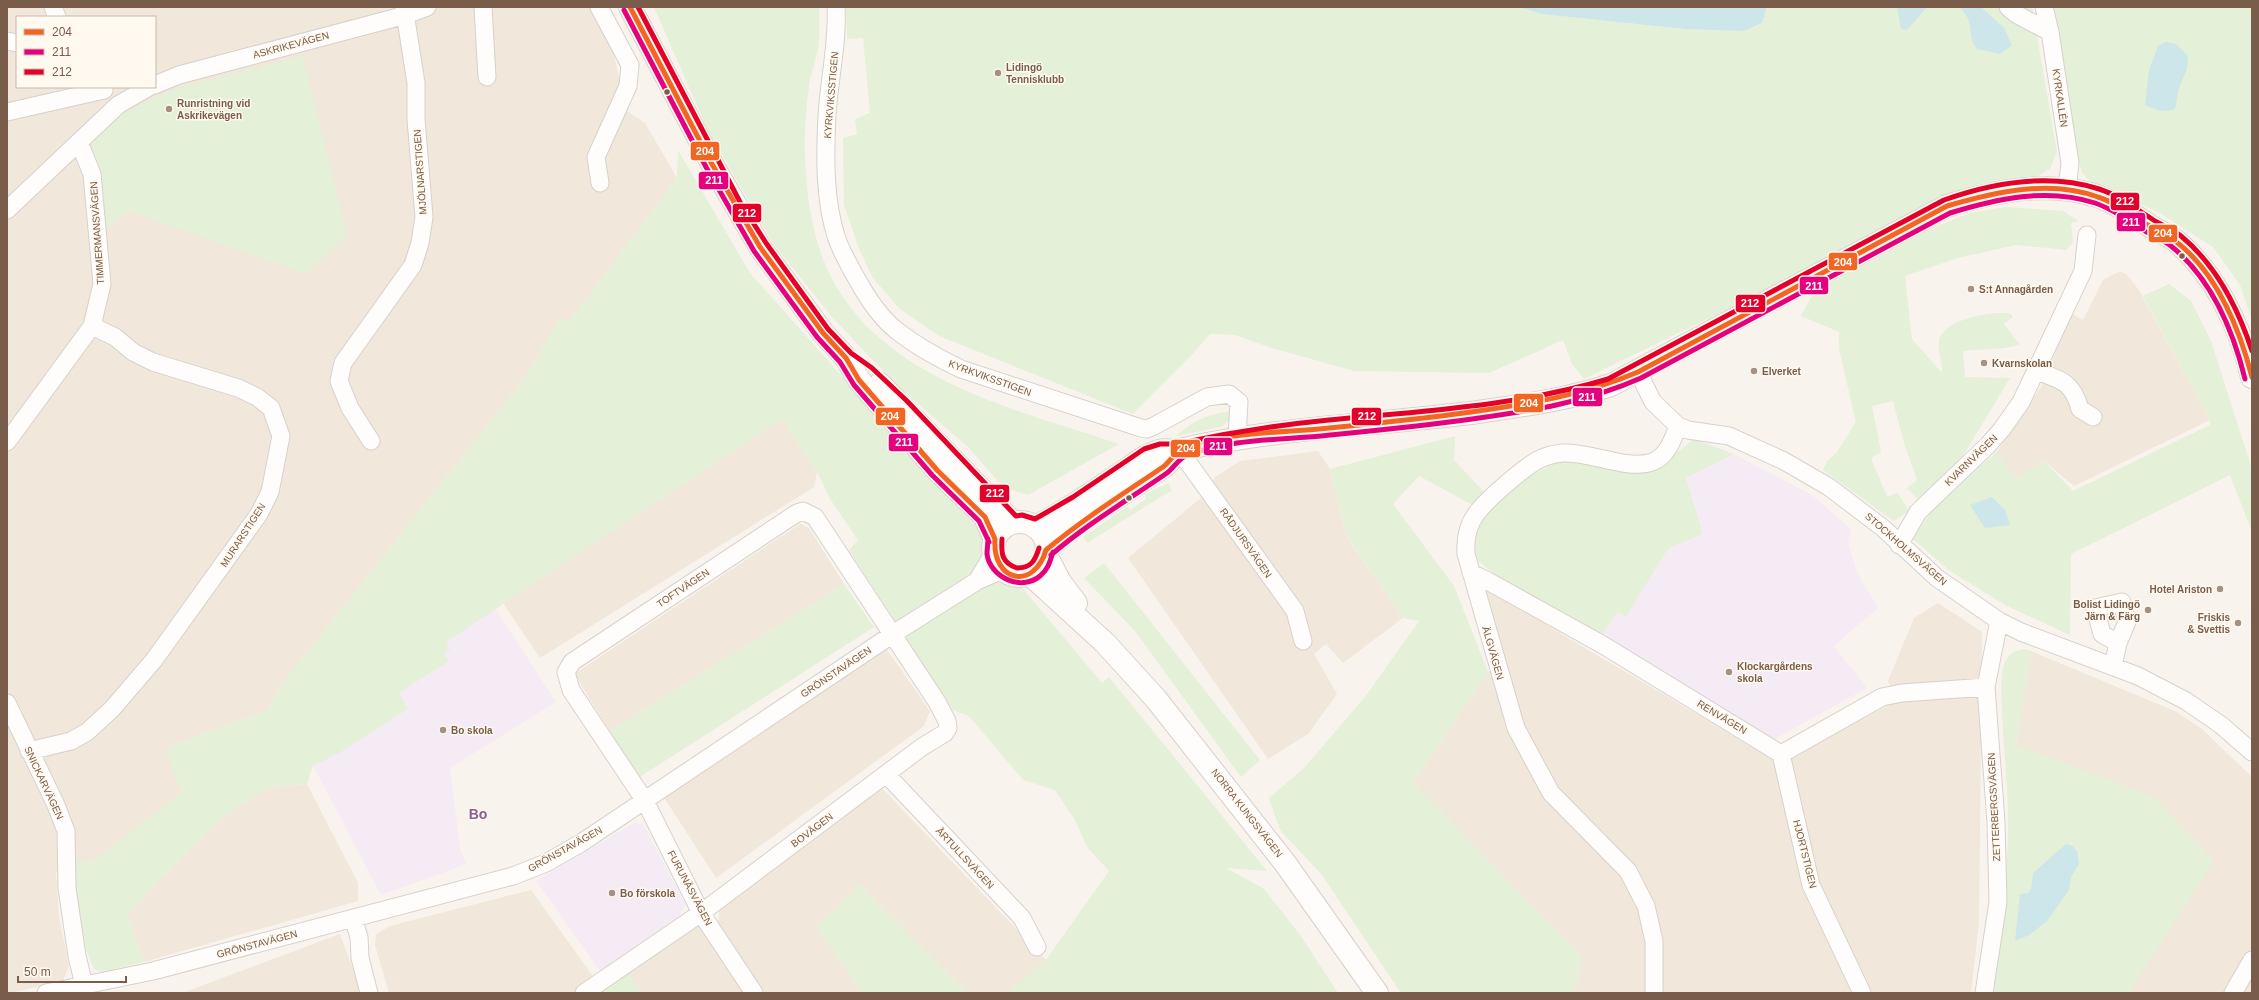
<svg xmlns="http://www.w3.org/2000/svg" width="2259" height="1000" font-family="Arial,sans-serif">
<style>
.residential{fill:#f1e7da;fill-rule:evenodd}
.education{fill:#f5ebf4}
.green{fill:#e4f0d7}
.water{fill:#cde6ea}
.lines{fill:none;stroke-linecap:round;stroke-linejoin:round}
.street-casing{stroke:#d7d1cb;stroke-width:19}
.secondary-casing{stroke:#d8d1c9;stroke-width:24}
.street{stroke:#fefdfc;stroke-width:17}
.secondary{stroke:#fefdfc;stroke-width:22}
.bus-1-casing{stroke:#fff9ef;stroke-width:8}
.bus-2-casing{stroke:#fff9ef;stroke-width:8}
.bus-3-casing{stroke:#fff9ef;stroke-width:8}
.bus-1{stroke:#f26522;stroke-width:5}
.bus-2{stroke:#e5007d;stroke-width:5}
.bus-3{stroke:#e4002b;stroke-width:5}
.poi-dot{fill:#a59183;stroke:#fff9ef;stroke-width:1.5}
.bus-dot{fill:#795c4a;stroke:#fff9ef;stroke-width:1.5}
.labels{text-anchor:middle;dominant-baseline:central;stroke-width:3;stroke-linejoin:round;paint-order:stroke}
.street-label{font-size:10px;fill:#795c4a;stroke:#fff9ef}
.poi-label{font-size:10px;font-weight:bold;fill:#795c4a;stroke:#fff9ef;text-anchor:start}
.district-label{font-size:14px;font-weight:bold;fill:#856295;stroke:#fff9ef}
.line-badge{stroke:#fff9ef;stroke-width:1.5}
.badge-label{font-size:11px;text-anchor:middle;font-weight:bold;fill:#fff}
</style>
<rect width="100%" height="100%" fill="#f8f4ed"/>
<!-- residential -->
<path class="residential" d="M7,7h582l24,42 7,34 -8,18 33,22 32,55 -108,144 -9,-4 -33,57 -242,305 -18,30 -101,38 16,45 -89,68h-22l-15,11 3,45 10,49 -6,15 -52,12h-4zM17,17h138v70h-138z
M2120,271l6,3 13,16 71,130 -136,66 -30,-25 -28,18 -20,-26 47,-69 28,-71 12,7 20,-40z
M782,419l35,53 -3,15 -274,171 -37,-55z
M1318,451l12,18 17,68 56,81 -60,45 -17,-19 -12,10 23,40 -29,40 -40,25 -140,-201 73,-60 14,-21 25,-16z
M800,524l9,4 35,56 -234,147 -36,-57z
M1479,585l302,179 29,-18 85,-44 -7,-21 26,-63 24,-15 44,29 -3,291 -8,70h-397l8,-36 -169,-174 75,-111 11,-9z
M885,647l45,64 -6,15 -208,152 -53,-82z
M2031,651l144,60 27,18 50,48v216h-123l4,-8 -117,-240z
M307,784l51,99v18l-214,61 -17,-47 37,-40 61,-60 45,-28z
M880,786l166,174 -38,33h-41l-107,-108 -44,41 46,67h-98l-46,-71 2,-15z
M531,890l74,103h-216l-14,-48 1,-11 14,-8z
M697,921l47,72h-103l-14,-21z
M340,934l22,59h-180z"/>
<!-- education -->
<path class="education" d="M1734,454l78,41 39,34 -3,13 9,30 21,36 -44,38 33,42 -92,51 -174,-102 17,-25 8,5 40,-65 7,-6 30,-12 -17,-56z
M493,605l63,97 -106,66 10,81 7,15 -86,31 -68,-129 28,-14 67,-43 -9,-16 50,-32 -5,-8 1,-11z
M634,823l9,1 42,80 -6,13 -79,54 -64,-90z"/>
<!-- green -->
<path class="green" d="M654,7h165c0,11 1,23 0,34 -1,15 -8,30 -10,45 -3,23 -5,49 -4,72 2,45 9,94 34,133 58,93 183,120 280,153l-91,51 -24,-7 -36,-41 -73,-63 -62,-66 -59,-73 -66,-114z
M846,7h673l22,7 143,15 60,2 18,-8 5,-16h265l25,145 -7,17 -14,8 -53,6 -52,22 -100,54 -247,120 -12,-15 -9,-24 -74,33 -135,-2 -82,-23 -37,-13 -25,-1 -21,24 -56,56 -194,-78 -39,-27 -27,-31 -14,-29 -15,-44 -1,-67 14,-4 -2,-15 15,-6 -7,-75 -16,1z
M2045,7h207v313l-12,-35 -27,-38 -55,-35 -67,-30 -9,-9 -9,-35z
M303,56l44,179 -41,39 -177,-63 -29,23 -8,-93 27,-26 58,-27z
M678,150l72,123 226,253 11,18 -1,11 22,25 10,3 84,100 7,-6 158,194 -41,-3 37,20 38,48 37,57h-330l38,-33 63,-89 -22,-24 -12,-27 -20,-30 -32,-10 -54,-64 -16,-6 -104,-160 9,-10 -28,-41 -13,-27 -35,-53 -336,223 4,7 -6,4 5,8 -50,32 9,16 -67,43 -28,14 -6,18 -37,3 -45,28 -61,60 -37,40 17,47 -42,10 -8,-3 -8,-19 -15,-89h22l88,-68 -15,-45 101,-38 18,-30 242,-305 33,-57 9,4 108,-144z
M2006,207l57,4 16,10 -8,2 2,19 -7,8 -50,-5 -58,13 -53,18 7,63 30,34c1,-10 -5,-24 -3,-33 5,-21 55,-30 72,-26l2,3 -9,7 16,21 -16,3 -41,3 2,26 45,1 -54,90 -37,33 -12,-13 10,-8 -13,-37 -11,-42 -21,5 9,46 -10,6 16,39 11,-4 11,18 -15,10 -71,-51 4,-9 10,-9 19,-30 -17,-73v-17l-38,-16 18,-33 82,-43 69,-27z
M2169,284l22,17 20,40 41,128v63l-22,-57 -159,79 -1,81 -65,-30 -55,-34 -37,-32 26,-40 57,-46 20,26 28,-18 29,30 137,-66v-5l-67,-124z
M1232,411l-1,8 -10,8 -45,9c21,-17 29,-21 56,-25z
M1455,436l-1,24 31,33 -11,13 -55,-30 -26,28 61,82 34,86 -75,111 169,174 -8,36h-173l-79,-118 -42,-45 -11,-32 35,-30 61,-71 54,-76 -16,-3 -56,-82 -17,-67z
M1694,439l40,15 -48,24 17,56 -30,12 -7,6 -40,65 -8,-5 -17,25 -99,-57 -25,-20c-1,-7 -4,-18 -2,-25 9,-32 62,-68 93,-76l99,1z
M1168,483l4,7 -85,53 -4,-6 45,-31 2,4 16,-11 -1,-5z
M1104,563l156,197 -19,17 -106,-146 -51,-53z
M844,584l30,43 -236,151 -28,-47z
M2024,649l7,2 -15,94 138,52 60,64 -85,132 -135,-1c7,-61 15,-120 14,-182 -1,-33 -5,-66 -6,-100 0,-13 -2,-29 1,-42 3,-11 10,-18 21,-19z
M860,885l107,108h-105l-46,-67z
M627,972l14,21h-36l-3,-4z"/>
<!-- water -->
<path class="water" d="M1519,7h248l-5,16 -18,8 -60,-2 -143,-15z
M1897,7h30l-20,23 -6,-1z
M1959,7h22l23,21 8,17 -12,9 -23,-5c-12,-16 0,-26 -18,-42z
M2166,42l10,2 12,12 -1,13 -8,19 -4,21c-12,4 -19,1 -30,-4l4,-35 9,-24z
M1992,497l13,13 5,15 -25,3 -15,-23z
M2066,844l7,2 4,5 2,13 -8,13 -2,13 -22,31 -18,14 -14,6 5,-47 8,-1 3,-4 2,-16z"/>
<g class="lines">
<defs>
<path id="street" d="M53,7l4,10
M483,7l4,70
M599,7l31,58 -2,21 -32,71 4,26
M836,7c2,37 -7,72 -9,109 -2,39 -3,85 10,123 6,17 16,33 25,49 9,15 20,31 34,42 20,16 42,28 65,39l180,59 6,1 7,-3 53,-29 22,-3 10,8 -2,36
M2008,7l8,7 34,18
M2044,7l6,25 20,131 -3,27
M7,41l10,2
M155,85l24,-10 227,-60 21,-8
M7,112l97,-22
M7,210l111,-105 31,-18
M2036,371c24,8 37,11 44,38l13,8
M1638,372l15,30 25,24 10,4 41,6 55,25 45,26 54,41 54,50 62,43 22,11 117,44 48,25 35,24 31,27
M371,441l-21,-33 -11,-27 4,-18 70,-98 7,-22 4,-26 -8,-98v-36l-12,-76
M7,442l85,-116 10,-42 -10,-110 -13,-32
M1179,450l116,161 8,30
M1899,545l19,-33 70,-67 14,-16 19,-27 62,-131 4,-36
M1471,573l15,7 117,65 178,109 101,-57 20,-4 84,-6
M977,581l16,-27
M2113,666l5,-23 9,-21 -5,-20 -27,6 7,26 16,9
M7,703l49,102 10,26 1,57 10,68 7,29
M29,751l42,-10 16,-9 25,-23 42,-49 105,-146 11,-22 11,-56 -10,-28 -14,-11 -19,-9 -85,-26 -20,-10 -18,-15 -23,-11
M1781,754l30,131 51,108
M886,774l136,144 15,29
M353,918l6,19 1,21 9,35
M46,993l107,-22 360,-95 33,-13 35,-20 312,-209 84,-53 25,-11
M584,993l117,-80 221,-166 23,-14 3,-5 -1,-7 -10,-19 -122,-185 -12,-6 -6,2 -225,149 -6,10 5,18 74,111 56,112 53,80
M1654,993v-52l-8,-35 -18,-35 -77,-78 -35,-65 -50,-174c-1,-14 2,-29 10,-40 11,-15 44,-43 60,-53 7,-4 18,-7 26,-8 28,-2 64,18 90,9 15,-5 21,-23 26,-36
M1984,993l14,-91 -2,-80 -10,-135 13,-66
M2233,993l19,-33"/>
<path id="secondary" d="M630,7l82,157 48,83 63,86 23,25 13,22 78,90 48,47 10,22
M880,384l133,139
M993 549a27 27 0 1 1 54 0a27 27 0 1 1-54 0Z
M1035,527c29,-14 55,-33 82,-51 13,-8 27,-21 42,-25 7,-2 14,1 21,-1 97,-23 199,-25 298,-38 46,-7 88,-12 133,-27l336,-179c48,-15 101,-26 150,-10 17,6 35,18 50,28 9,6 20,10 29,17 39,32 65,87 76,136
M1046,550l23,-21 97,-64 13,-15
M1046,555l14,27 16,21
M1028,575l7,4 70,64 51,56 129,164 92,130"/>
</defs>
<!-- street casing -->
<use href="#street" class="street-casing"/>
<!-- secondary casing -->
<use href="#secondary" class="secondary-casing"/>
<!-- street -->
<use href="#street" class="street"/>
<!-- secondary -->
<use href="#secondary" class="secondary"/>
<defs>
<path id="bus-1" d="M630,7l82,157 48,83 63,86 23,25 13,22 78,90 48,47 10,22
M995,539c-3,43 39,52 51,11
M1046,550c37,-31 77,-56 117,-83 7,-5 11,-14 18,-17 39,-18 96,-17 138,-21 51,-5 102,-10 152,-17 58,-8 113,-17 167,-40l309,-166c48,-14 102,-27 151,-9 19,6 34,18 50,28 9,5 18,9 26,15 43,32 65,87 78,137"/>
<path id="bus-2" d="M624,10l82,157 48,84 63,86 23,25 14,23 78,90 47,46 10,21
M988,539c0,4 -1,10 -1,15 3,23 34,38 53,22 8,-6 10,-15 13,-24
M1051,555c36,-31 77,-55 116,-82 7,-5 11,-14 19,-17 41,-17 91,-16 135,-20 50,-5 101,-10 151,-17 59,-8 115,-17 169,-41l309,-165c46,-14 97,-26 145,-10 18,6 34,18 50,28 9,5 18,9 26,15 41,33 62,84 74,133"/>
<path id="bus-3" d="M638,7l102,195 26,41 62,86 23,24 21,15 35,33 109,115 6,-1 13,4 38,-22 71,-48 16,-5h16c51,-11 102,-19 153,-24 94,-9 189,-14 279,-41l336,-179c48,-17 105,-27 155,-11 19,6 36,19 53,30 9,6 20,10 29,17 35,29 57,72 71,115
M1002,539c-1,15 0,24 15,29 14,0 18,-7 22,-20"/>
</defs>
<!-- bus-1 casing -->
<use href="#bus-1" class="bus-1-casing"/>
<!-- bus-2 casing -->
<use href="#bus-2" class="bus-2-casing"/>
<!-- bus-3 casing -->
<use href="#bus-3" class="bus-3-casing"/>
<!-- bus-1 -->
<use href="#bus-1" class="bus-1"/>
<!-- bus-2 -->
<use href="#bus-2" class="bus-2"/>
<!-- bus-3 -->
<use href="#bus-3" class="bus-3"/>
</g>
<!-- markers -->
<g class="poi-dot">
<circle cx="998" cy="73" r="4"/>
<circle cx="169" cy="109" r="4"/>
<circle cx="1971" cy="289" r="4"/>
<circle cx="1984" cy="363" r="4"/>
<circle cx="1754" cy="371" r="4"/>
<circle cx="2220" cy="589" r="4"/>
<circle cx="2148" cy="610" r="4"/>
<circle cx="2238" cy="623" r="4"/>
<circle cx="1729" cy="672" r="4"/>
<circle cx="443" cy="730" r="4"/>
<circle cx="612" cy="893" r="4"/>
</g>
<g class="bus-dot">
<circle cx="667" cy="92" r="3.5"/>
<circle cx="2182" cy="256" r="3.5"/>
<circle cx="1129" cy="498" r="3.5"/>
</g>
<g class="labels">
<!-- street labels -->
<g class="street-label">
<text transform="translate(291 45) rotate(-15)">ASKRIKEVÄGEN</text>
<text transform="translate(831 95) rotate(-85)">KYRKVIKSSTIGEN</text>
<text transform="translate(2060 98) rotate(82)">KYRKALLÉN</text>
<text transform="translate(420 172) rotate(-94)">MJÖLNARSTIGEN</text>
<text transform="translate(97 233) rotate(-94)">TIMMERMANSVÄGEN</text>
<text transform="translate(990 378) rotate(20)">KYRKVIKSSTIGEN</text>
<text transform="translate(1971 460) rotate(-44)">KVARNVÄGEN</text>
<text transform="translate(243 535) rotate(-57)">MURARSTIGEN</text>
<text transform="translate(1246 543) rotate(55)">RÅDJURSVÄGEN</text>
<text transform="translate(1906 549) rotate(41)">STOCKHOLMSVÄGEN</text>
<text transform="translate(683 588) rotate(-34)">TOFTVÄGEN</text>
<text transform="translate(1493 653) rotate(74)">ÄLGVÄGEN</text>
<text transform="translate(836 672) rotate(-34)">GRÖNSTAVÄGEN</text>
<text transform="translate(1722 717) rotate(31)">RENVÄGEN</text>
<text transform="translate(44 783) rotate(65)">SNICKARVÄGEN</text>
<text transform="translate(1994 807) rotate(-93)">ZETTERBERGSVÄGEN</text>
<text transform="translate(1247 813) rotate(52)">NORRA KUNGSVÄGEN</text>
<text transform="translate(812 830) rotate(-37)">BOVÄGEN</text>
<text transform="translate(565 849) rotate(-29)">GRÖNSTAVÄGEN</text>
<text transform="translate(1805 854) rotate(76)">HJORTSTIGEN</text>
<text transform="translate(965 858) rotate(47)">ÅRTULLSVÄGEN</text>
<text transform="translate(690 888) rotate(62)">FURUNÄSVÄGEN</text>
<text transform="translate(257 944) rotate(-15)">GRÖNSTAVÄGEN</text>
</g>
<!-- poi labels -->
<g class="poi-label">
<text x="1006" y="67">Lidingö<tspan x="1006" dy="12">Tennisklubb</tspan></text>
<text x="177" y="103">Runristning vid<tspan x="177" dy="12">Askrikevägen</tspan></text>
<text x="1979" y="289">S:t Annagården</text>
<text x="1992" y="363">Kvarnskolan</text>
<text x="1762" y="371">Elverket</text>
<text x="2212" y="589" text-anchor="end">Hotel Ariston</text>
<text x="2140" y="604" text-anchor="end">Bolist Lidingö<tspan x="2140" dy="12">Järn &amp; Färg</tspan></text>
<text x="2230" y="617" text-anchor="end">Friskis<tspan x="2230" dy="12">&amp; Svettis</tspan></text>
<text x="1737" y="666">Klockargårdens<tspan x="1737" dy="12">skola</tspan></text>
<text x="451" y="730">Bo skola</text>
<text x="620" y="893">Bo förskola</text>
</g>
<!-- district labels -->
<g class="district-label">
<text x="478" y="814">Bo</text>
</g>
</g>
<g class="line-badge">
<rect x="690" y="141" width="30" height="20" rx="4" fill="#f26522"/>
<rect x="698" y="171" width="31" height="19" rx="4" fill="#e5007d"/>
<rect x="2110" y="192" width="30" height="19" rx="4" fill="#e4002b"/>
<rect x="732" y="203" width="30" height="20" rx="4" fill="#e4002b"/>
<rect x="2116" y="212" width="30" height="20" rx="4" fill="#e5007d"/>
<rect x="2148" y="224" width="30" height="19" rx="4" fill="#f26522"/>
<rect x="1828" y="252" width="30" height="19" rx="4" fill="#f26522"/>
<rect x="1799" y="276" width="30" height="19" rx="4" fill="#e5007d"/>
<rect x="1735" y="294" width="31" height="19" rx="4" fill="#e4002b"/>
<rect x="1572" y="387" width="31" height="20" rx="4" fill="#e5007d"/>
<rect x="1513" y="393" width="31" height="20" rx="4" fill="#f26522"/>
<rect x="875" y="407" width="31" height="19" rx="4" fill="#f26522"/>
<rect x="1351" y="407" width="31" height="19" rx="4" fill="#e4002b"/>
<rect x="888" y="433" width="31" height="19" rx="4" fill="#e5007d"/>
<rect x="1203" y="437" width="30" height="19" rx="4" fill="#e5007d"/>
<rect x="1170" y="439" width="31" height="19" rx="4" fill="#f26522"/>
<rect x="979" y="484" width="31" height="19" rx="4" fill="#e4002b"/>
</g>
<g class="badge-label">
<text x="705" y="155">204</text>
<text x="714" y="184">211</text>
<text x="2125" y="205">212</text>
<text x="747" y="217">212</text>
<text x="2131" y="226">211</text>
<text x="2163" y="237">204</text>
<text x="1843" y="266">204</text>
<text x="1814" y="290">211</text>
<text x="1750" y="307">212</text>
<text x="1587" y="401">211</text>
<text x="1529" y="407">204</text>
<text x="890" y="420">204</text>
<text x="1367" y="420">212</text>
<text x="904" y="446">211</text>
<text x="1218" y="450">211</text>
<text x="1186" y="452">204</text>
<text x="995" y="497">212</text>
</g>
<!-- border -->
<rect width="2259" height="1000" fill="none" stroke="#795c4a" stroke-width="16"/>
<!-- legend -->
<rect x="16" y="16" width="140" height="72" fill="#fff9ef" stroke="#c9baad"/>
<rect x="24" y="29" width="20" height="6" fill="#f26522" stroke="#c9baad"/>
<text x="52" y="36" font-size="12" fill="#795c4a">204</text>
<rect x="24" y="49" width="20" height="6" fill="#e5007d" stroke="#c9baad"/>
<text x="52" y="56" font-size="12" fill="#795c4a">211</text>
<rect x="24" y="69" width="20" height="6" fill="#e4002b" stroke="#c9baad"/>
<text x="52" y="76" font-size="12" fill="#795c4a">212</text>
<!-- scale -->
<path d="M18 976v6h108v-6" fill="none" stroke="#795c4a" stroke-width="2"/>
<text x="24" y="976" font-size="12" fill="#795c4a" stroke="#fff9ef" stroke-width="3" paint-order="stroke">50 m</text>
</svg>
